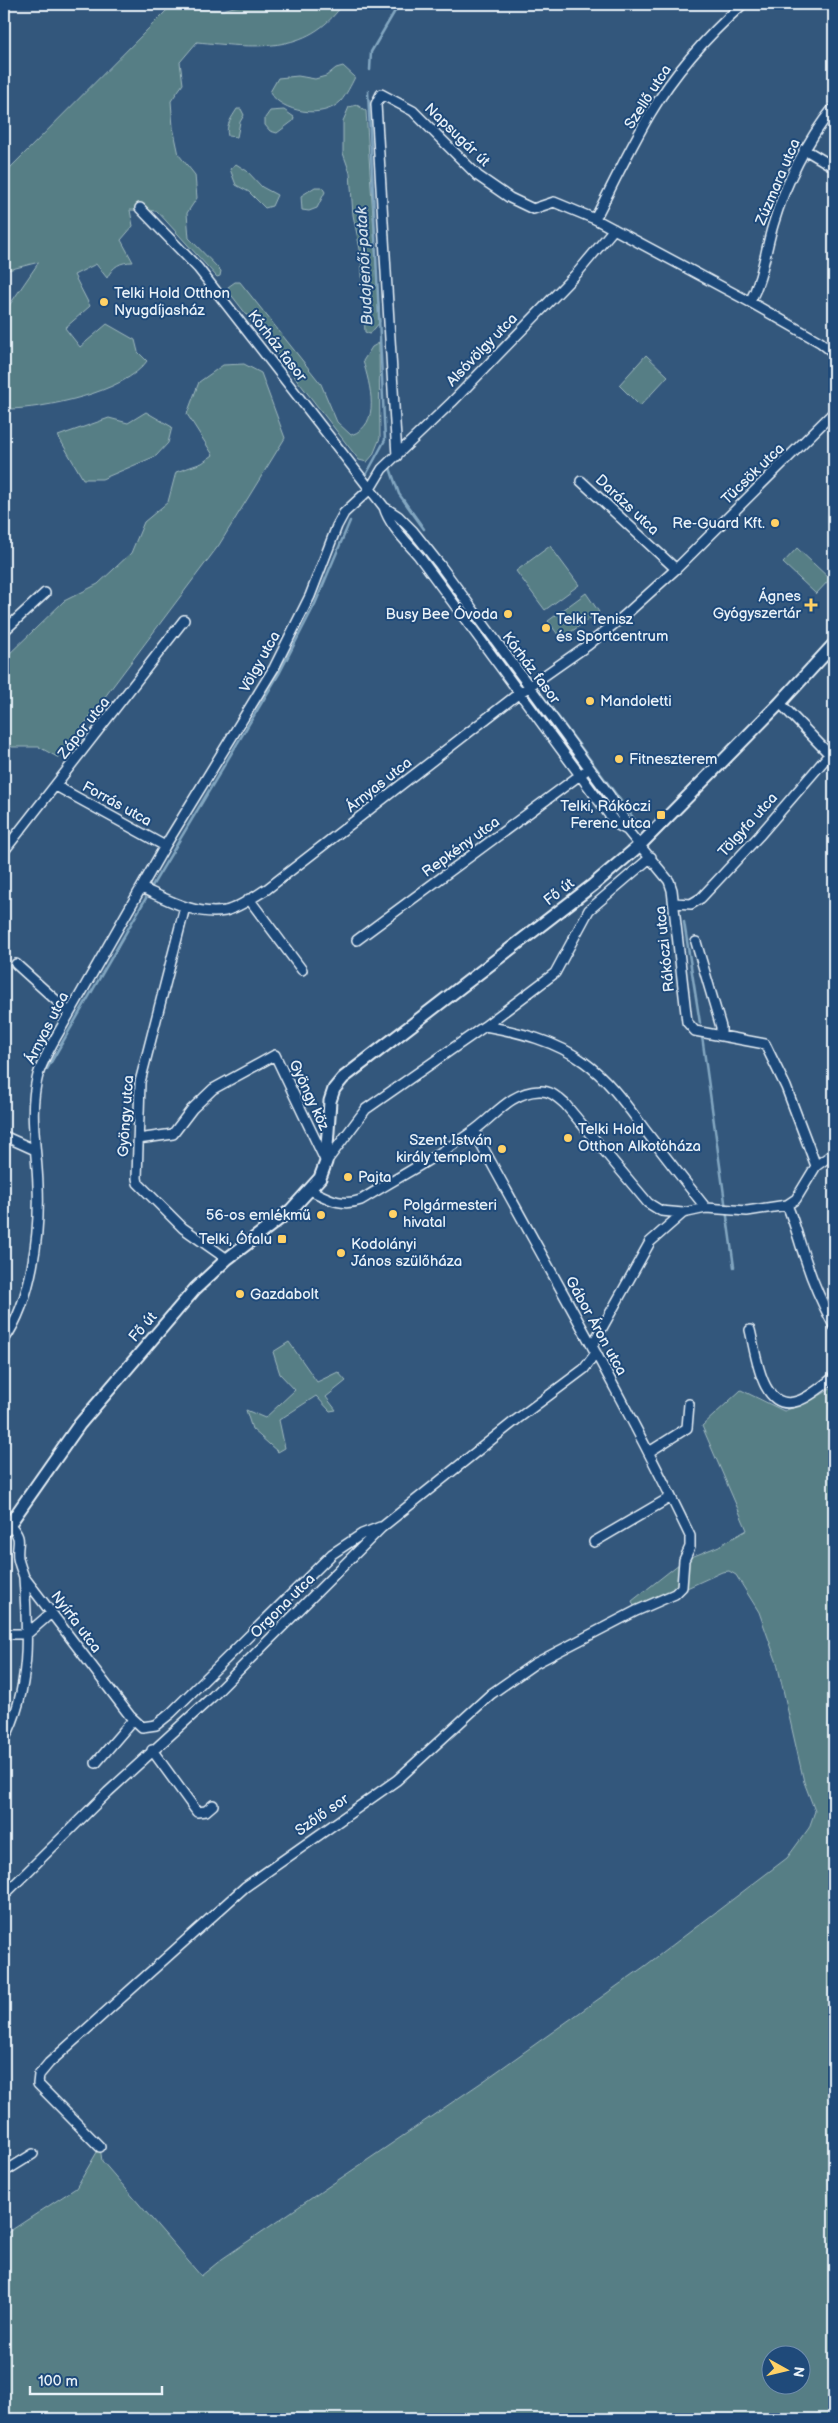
<svg xmlns="http://www.w3.org/2000/svg" width="838" height="2423" font-family="'Balsamiq Sans',sans-serif">
<style>
.green{fill:#567e85;stroke:#9fb8be;fill-rule:evenodd}
.lines{fill:none;stroke-linecap:round;stroke-linejoin:round}
.stream{stroke:#83a7c1;stroke-width:2.5}
.minor-casing{stroke:#e8f1f8;stroke-width:12}
.major-casing{stroke:#e8f1f8;stroke-width:15}
.minor{stroke:#1f4a7a;stroke-width:9}
.major{stroke:#1f4a7a;stroke-width:11}
.poi-dot{fill:#ffd166;stroke:#1f4a7a;stroke-width:2}
.labels{text-anchor:middle;dominant-baseline:central;stroke-width:4;stroke-linejoin:round;paint-order:stroke}
.street-label{font-size:15px;fill:#e8f1f8;stroke:#1f4a7a}
.poi-label{font-size:15px;fill:#e8f1f8;stroke:#1f4a7a;text-anchor:start}
.water-label{font-size:16px;font-style:italic;fill:#cfdeea;stroke:#1f4a7a}
</style>
<rect width="100%" height="100%" fill="#33577c"/>
<filter id="ink" filterUnits="userSpaceOnUse"><feTurbulence type="fractalNoise" baseFrequency=".02" numOctaves="2"/><feDisplacementMap in="SourceGraphic" scale="10" xChannelSelector="R" yChannelSelector="G"/><feConvolveMatrix kernelMatrix="1 2 1 2 8 2 1 2 1" color-interpolation-filters="sRGB"/></filter>
<g filter="url(#ink)">
<!-- green -->
<path class="green" d="M245,4h98c-36,52 -90,43 -146,38l-17,20 3,22 -12,17 2,26 6,28 16,20 2,23 -10,15 2,25 32,33 -1,5 -3,1 -60,-66 -27,-1 3,16 -12,14 12,22c-13,0 -20,4 -26,16l-11,-14 -22,11 16,31 -25,22 15,19 27,-23 28,16 3,12 9,9c-21,31 -104,48 -140,48l-3,-1v-95l35,-51 -35,9v-97l164,-165 55,1z
M343,66l12,11c-4,8 -9,18 -14,24 -18,19 -60,11 -71,-9l8,-14 20,-2 17,3 11,-3 10,-8z
M357,105l9,6 14,211 -10,12 -5,-2 -4,-78 -8,-39 -3,-42 -7,-20v-32l6,-14z
M237,109h4l3,6 -4,7 -3,15 -9,-1c-3,-10 4,-19 9,-27z
M284,110l10,7 -1,4 -16,12 -7,-2 -5,-6v-7l5,-7z
M236,164l11,7 15,16 15,8 -5,11 -7,2 -16,-16 -13,-7 -6,-16z
M315,187h7l3,5 -8,16 -8,3 -7,-1 -1,-14z
M235,282h5l81,102 16,38 14,13c31,-10 19,-50 12,-74l9,-14 7,-4 1,95 -7,17 -6,7 -8,-2 -130,-168 -1,-5z
M646,355l22,21 -28,30 -21,-21z
M244,364l17,9 24,65 -66,107 -160,213 -20,-11h-27l-8,-6v-82l60,-58 34,-17 33,-31 13,-31 24,-20 8,-30 26,-9 11,-8 -26,-41 12,-32 24,-17z
M146,412l26,15 -4,16 -12,13 -54,23h-19l-25,-43 51,-18 19,5z
M550,546l29,39 -34,25 -29,-39z
M797,548l33,31 -14,15 -33,-31z
M586,593l13,19 -38,27 -13,-18z
M289,1342l28,40 21,-10 8,9 -20,16 10,13 -6,1 -14,-15 -37,24 6,28 -7,4 -26,-23 -6,-19 19,8 30,-28 -15,-16 -7,-22z
M834,1387v1032h-830v-184l72,-47 24,-41 2,14 99,115 21,-17 263,-179 160,-114 142,-108 22,-30 6,-17 -11,-29 -27,-119 -18,-51 -23,-37 -7,-4 -7,1 -35,16 -5,-1 -46,24 -4,-10 52,-41 35,-14 28,-16 -45,-104 39,-36 43,21 25,-9zM770,2356h30v30h-30z"/>
<g class="lines">
<!-- stream -->
<path class="stream" d="M370,70l1,-18 28,-48
M390,468l9,26 25,35
M366,475l19,-35 -17,-349
M521,667l10,13
M536,687l85,114
M627,809l12,17
M152,886l128,-214 35,-68 35,-83
M684,922l16,101
M702,1036l32,231
M47,1069l99,-171"/>
<defs>
<path id="minor" d="M804,149l30,18
M140,208l58,60 172,221 14,18 14,9 15,15 27,34 170,231 15,25 2,9
M595,219c18,-35 35,-71 55,-105 25,-42 57,-78 93,-110
M750,302c13,-25 15,-50 23,-77 12,-41 34,-85 61,-118
M397,456l-21,-352 5,-10 32,17 65,65 32,22 23,11 21,-7 41,17 155,83 70,40 14,11
M581,481l95,88
M384,507c5,18 22,34 34,48l198,269 11,6 42,51 3,9 15,132 8,9 70,13 21,43 30,79 -20,33 -9,6 -40,6 -41,-3 -23,5 -33,29 -58,104
M4,631l41,-38
M780,703l54,56
M56,786l109,60
M4,851l180,-231
M142,888c26,12 54,28 83,23 14,-3 30,-15 42,-22l251,-195 70,-49 36,-29 52,-47 158,-157
M249,899l53,71
M674,903l17,1 10,-6 58,-62 75,-87
M185,907l-45,175 -3,96 1,5 45,45 44,31
M357,940l227,-168
M696,942l25,85v8
M16,964l53,48
M485,1026c34,6 71,15 99,36 25,18 43,44 61,68 20,26 40,52 61,78
M4,1136l31,14
M138,1139l35,-5 19,-25 21,-20 62,-34 51,107 40,-53 119,-83 70,-53 34,-63 62,-53
M816,1166l18,-13
M310,1190c19,9 31,17 51,10 37,-23 76,-43 111,-68 22,-15 38,-40 67,-41 11,-1 18,6 26,13l83,99 13,8 22,2
M787,1205c8,18 12,37 19,56 7,23 17,44 28,65
M750,1330c6,23 11,84 48,71 12,-4 26,-16 36,-24
M4,1340c28,-40 36,-106 34,-154 -1,-37 -10,-74 0,-111 3,-10 9,-21 14,-31l113,-198 109,-178 36,-72 27,-70 7,-13 26,-24 12,-20 70,-67 126,-130 36,-43
M649,1452l38,-24 2,-24
M10,1525c14,16 6,16 8,33 1,6 4,13 6,19l106,139 12,11 14,-2 15,-12 161,-159 30,-20 18,-7
M594,1542l77,-45
M4,1634h23l24,-21
M4,1740c27,-51 24,-107 20,-162
M152,1750l45,62 9,-1 7,-6
M96,1763l37,-43
M4,1895l104,-103 104,-95 169,-169 135,-108 68,-51 12,-16
M100,2147l-62,-63 1,-9 10,-12 196,-176 152,-107 94,-86 43,-30 102,-53 39,-17 7,-7 2,-27 6,-13v-11c-66,-138 -143,-270 -216,-405
M4,2172l29,-18"/>
<path id="major" d="M4,1532l75,-107 116,-136 32,-30 64,-49 29,-32 6,-16 4,-61 4,-12 9,-11 250,-193 47,-40 140,-142 54,-59"/>
</defs>
<!-- minor casing -->
<use href="#minor" class="minor-casing"/>
<!-- major casing -->
<use href="#major" class="major-casing"/>
<!-- minor -->
<use href="#minor" class="minor"/>
<!-- major -->
<use href="#major" class="major"/>
</g>
</g>
<!-- markers -->
<g class="poi-dot">
<circle cx="104" cy="302" r="5"/>
<circle cx="775" cy="523" r="5"/>
<path d="M808.5 597.5h5v5h5v5h-5v5h-5v-5h-5v-5h5z"/>
<circle cx="508" cy="614" r="5"/>
<circle cx="546" cy="628" r="5"/>
<circle cx="590" cy="701" r="5"/>
<circle cx="619" cy="759" r="5"/>
<rect x="656" y="810" width="10" height="10" rx="2.5"/>
<circle cx="568" cy="1138" r="5"/>
<circle cx="502" cy="1149" r="5"/>
<circle cx="348" cy="1177" r="5"/>
<circle cx="393" cy="1214" r="5"/>
<circle cx="321" cy="1215" r="5"/>
<rect x="277" y="1234" width="10" height="10" rx="2.5"/>
<circle cx="341" cy="1253" r="5"/>
<circle cx="240" cy="1294" r="5"/>
</g>
<g class="labels">
<!-- street labels -->
<g class="street-label">
<text transform="translate(648 97) rotate(-57)">Szellő utca</text>
<text transform="translate(457 135) rotate(44)">Napsugár út</text>
<text transform="translate(778 182) rotate(-67)">Zúzmara utca</text>
<text transform="translate(277 346) rotate(52)">Kórház fasor</text>
<text transform="translate(482 350) rotate(-46)">Alsóvölgy utca</text>
<text transform="translate(753 474) rotate(-44)">Tücsök utca</text>
<text transform="translate(627 505) rotate(43)">Darázs utca</text>
<text transform="translate(260 662) rotate(-61)">Völgy utca</text>
<text transform="translate(531 668) rotate(53)">Kórház fasor</text>
<text transform="translate(84 728) rotate(-52)">Zápor utca</text>
<text transform="translate(379 785) rotate(-38)">Árnyas utca</text>
<text transform="translate(117 804) rotate(29)">Forrás utca</text>
<text transform="translate(748 825) rotate(-48)">Tölgyfa utca</text>
<text transform="translate(461 847) rotate(-36)">Repkény utca</text>
<text transform="translate(559 892) rotate(-38)">Fő út</text>
<text transform="translate(665 949) rotate(-96)">Rákóczi utca</text>
<text transform="translate(47 1028) rotate(-63)">Árnyas utca</text>
<text transform="translate(309 1095) rotate(65)">Gyöngy köz</text>
<text transform="translate(126 1116) rotate(-86)">Gyöngy utca</text>
<text transform="translate(596 1326) rotate(61)">Gábor Áron utca</text>
<text transform="translate(143 1327) rotate(-49)">Fő út</text>
<text transform="translate(283 1606) rotate(-45)">Orgona utca</text>
<text transform="translate(76 1622) rotate(53)">Nyírfa utca</text>
<text transform="translate(322 1815) rotate(-35)">Szőlő sor</text>
</g>
<!-- poi labels -->
<g class="poi-label">
<text x="114" y="293">Telki Hold Otthon<tspan x="114" dy="17">Nyugdíjasház</tspan></text>
<text x="765" y="523" text-anchor="end">Re-Guard Kft.</text>
<text x="801" y="596" text-anchor="end">Ágnes<tspan x="801" dy="17">Gyógyszertár</tspan></text>
<text x="498" y="614" text-anchor="end">Busy Bee Óvoda</text>
<text x="556" y="619">Telki Tenisz<tspan x="556" dy="17">és Sportcentrum</tspan></text>
<text x="600" y="701">Mandoletti</text>
<text x="629" y="759">Fitneszterem</text>
<text x="651" y="806" text-anchor="end">Telki, Rákóczi<tspan x="651" dy="17">Ferenc utca</tspan></text>
<text x="578" y="1129">Telki Hold<tspan x="578" dy="17">Otthon Alkotóháza</tspan></text>
<text x="492" y="1140" text-anchor="end">Szent István<tspan x="492" dy="17">király templom</tspan></text>
<text x="358" y="1177">Pajta</text>
<text x="403" y="1205">Polgármesteri<tspan x="403" dy="17">hivatal</tspan></text>
<text x="311" y="1215" text-anchor="end">56-os emlékmű</text>
<text x="272" y="1239" text-anchor="end">Telki, Ófalu</text>
<text x="351" y="1244">Kodolányi<tspan x="351" dy="17">János szülőháza</tspan></text>
<text x="250" y="1294">Gazdabolt</text>
</g>
<!-- water labels -->
<g class="water-label">
<text transform="translate(365 266) rotate(-93)">Budajenői-patak</text>
</g>
</g>
<!-- margin -->
<rect width="838" height="2423" fill="none" stroke="#1f4a7a" stroke-width="20"/>
<rect x="10" y="10" width="818" height="2403" fill="none" stroke="#e8f1f8" stroke-width="2" filter="url(#ink)"/>
<!-- north arrow -->
<g transform="translate(786 2370) rotate(98)"><circle r="24" fill="#1f4a7a" stroke="#6f8dac"/>
<path d="M0-4L9 19L0 12L-9 19Z" fill="#ffd166"/>
<text y="-8" font-size="14" font-weight="bold" text-anchor="middle" fill="#e8f1f8">N</text>
</g>
<!-- scale -->
<path d="M30 2386v8h132v-8" fill="none" stroke="#e8f1f8" stroke-width="2.5"/>
<text x="38" y="2386" font-size="15" fill="#e8f1f8" stroke="#1f4a7a" stroke-width="4" paint-order="stroke">100 m</text>
</svg>
